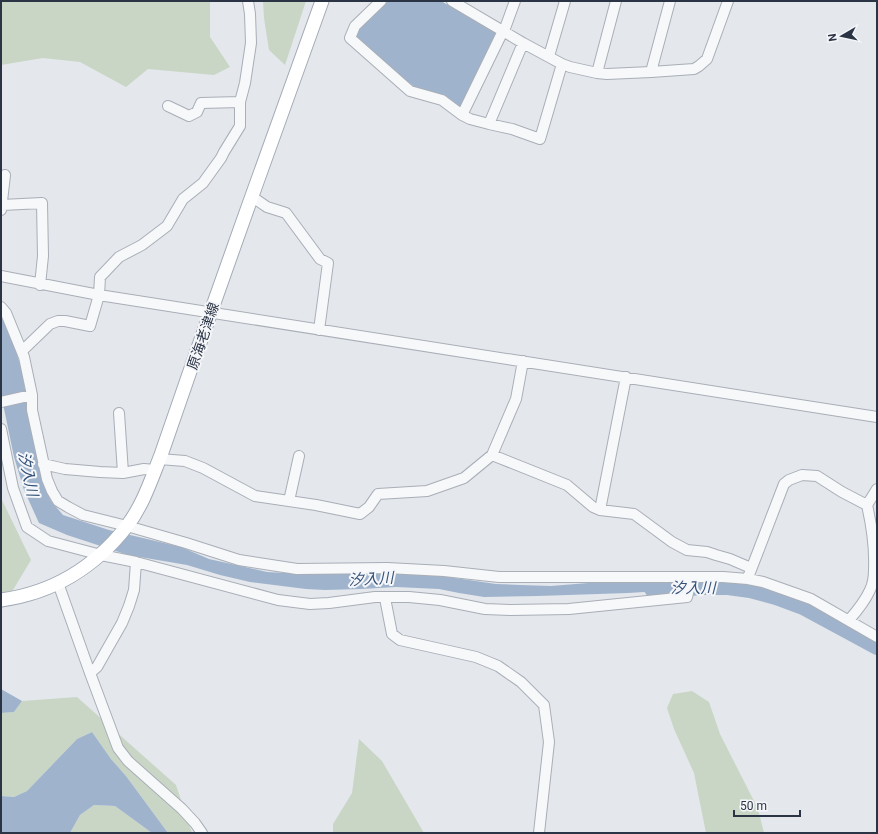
<svg xmlns="http://www.w3.org/2000/svg" width="878" height="834" font-family="Roboto,'Noto Sans JP',sans-serif">
<style>
.green{fill:#c9d6c5}
.water{fill:#9fb4cc}
.lines{fill:none;stroke-linecap:round;stroke-linejoin:round}
.river{stroke:#9fb4cc;stroke-width:16}
.minor-casing{stroke:#a9aeb7;stroke-width:12}
.major-casing{stroke:#a3abb8;stroke-width:15}
.minor{stroke:#f7f8fa;stroke-width:10}
.major{stroke:#fff;stroke-width:13}
.labels{text-anchor:middle;dominant-baseline:central;stroke-width:4;stroke-linejoin:round;paint-order:stroke}
.street-label{font-size:14px;fill:#2b3445;stroke:#f4f6f9}
.water-label{font-size:15px;font-style:italic;fill:#34527a;stroke:#f4f6f9}
</style>
<rect width="100%" height="100%" fill="#e4e7ec"/>
<!-- green -->
<path class="green" d="M1,1h209v36l20,30 -16,8 -66,-6 -22,18 -46,-25 -37,-4 -42,7z
M263,1h43l-21,64 -16,-15 -5,-32z
M1,498l30,62 -30,50z
M692,691l17,11 11,32 38,75 6,24h-58l-12,-60 -20,-44 -7,-21 6,-14z
M77,697l99,88 16,48h-24l-42,-57 -15,-17 -19,-27 -15,7 -50,52 -13,6 -13,-1v-83l13,-1 8,-11z
M359,739l23,22 42,72h-91v-9l19,-31z
M94,805l21,1 37,27h-82l10,-18z"/>
<!-- water -->
<path class="water" d="M388,1h53l56,32 -37,75 -16,-12 -29,-9 -14,-10 -47,-40 4,-9z
M1,315l2,3 11,26 7,24 21,112 9,21 12,14 46,15 72,17 28,12 58,13 38,2 73,-3 43,2 75,11 24,1 31,1 62,-5 75,-2 -1,7 -27,5 -32,2 -90,3 -54,1 -25,-4 -20,-4 -43,-2 -35,2 -36,1 -19,-1 -56,-7 -30,-7 -33,-10 -59,-10 -61,-20 -28,-12 -15,-33 -10,-33 -12,-58 -1,-11z
M1,689l21,12 -8,11 -13,1z
M92,732l19,27 15,17 42,57h-16l-37,-27 -21,-1 -14,10 -10,18h-69v-37l13,1 13,-6 50,-52z"/>
<g class="lines">
<!-- river -->
<path class="river" d="M652,589l38,-1 11,-1h27l22,3 26,7 27,10 74,40"/>
<defs>
<path id="minor" d="M381,1l-26,25 -5,12 60,53 32,9 20,15
M452,1l71,42 39,21 8,3 27,6 10,1 44,-2 43,-3 5,-3 8,-7 21,-58
M515,1l-11,30 -3,4 -39,80 8,4 19,5 34,-81
M549,56l16,-55
M651,72l19,-71
M597,73l19,-72
M168,106l21,10 8,-4 4,-9 39,-1
M489,124l23,5 28,10 22,-75
M251,196l16,11 19,6 34,46 8,4 -9,67
M2,205l40,-2 1,53 -3,29
M1,210l4,-35
M1,276l98,19 778,122
M1,307l5,6 18,44 8,38v15l15,69 5,12 6,10 10,6 15,8 44,11 59,17 53,17 58,9 90,-1 57,3 55,6h224l25,2 15,3 48,17 66,38
M22,351l28,-27 8,-3h7l25,5 9,-31 1,-18 19,-20 23,-12 25,-19 16,-27 20,-16 18,-25 3,-6 16,-26v-24l5,-19 6,-40 -1,-29 -2,-13
M1,402l31,-7
M119,413l4,60
M1,429l12,59 14,39 21,14 53,14 35,7 142,38 32,4 19,-1 46,-6h34l31,3 45,9 26,1 58,-1 118,-12 5,-20
M492,455l75,30 26,22 7,3 34,4 38,28 15,8 20,2 9,3 14,4 21,9
M159,459l26,2 18,7 52,28 61,9 44,9 9,-7 9,-13 49,-3 37,-13 28,-23 24,-56 7,-38
M43,464l22,5 35,3 23,1 21,-4 11,1
M289,501l10,-45
M600,510l26,-133
M749,575l35,-91 5,-4 13,-5 15,1 25,16 25,13
M58,583l32,90 28,75 10,13 54,48 13,14 7,10
M385,598l7,36 8,6 76,17 22,9 23,16 23,23 5,37 -10,91
M849,620c8,-9 16,-19 21,-30 3,-6 4,-14 4,-21 1,-23 -2,-42 -7,-64l10,-16
M90,673l7,-6 25,-44 7,-17 5,-16 2,-28"/>
<path id="major" d="M1,600c51,-7 94,-33 126,-74 16,-21 24,-46 34,-71 12,-34 24,-69 36,-104 41,-117 83,-233 125,-350"/>
</defs>
<!-- minor casing -->
<use href="#minor" class="minor-casing"/>
<!-- major casing -->
<use href="#major" class="major-casing"/>
<!-- minor -->
<use href="#minor" class="minor"/>
<!-- major -->
<use href="#major" class="major"/>
</g>
<g class="labels">
<!-- street labels -->
<g class="street-label">
<text transform="translate(203 336) rotate(-71)">原海老津線</text>
</g>
<!-- water labels -->
<g class="water-label">
<text transform="translate(28 474) rotate(78)">汐入川</text>
<text transform="translate(371 579) rotate(-3)">汐入川</text>
<text x="693" y="588">汐入川</text>
</g>
</g>
<!-- border -->
<rect width="878" height="834" fill="none" stroke="#2b3445" stroke-width="4"/>
<!-- north arrow -->
<g transform="translate(842 36) rotate(261)" stroke="#f4f6f9" stroke-width="3" paint-order="stroke">
<path d="M0-3L7 15L0 10L-7 15Z" fill="#2b3445"/>
<text y="-6" font-size="11" font-weight="bold" text-anchor="middle" fill="#2b3445">N</text>
</g>
<!-- scale -->
<path d="M734 810v6h66v-6" fill="none" stroke="#2b3445" stroke-width="2"/>
<text x="740" y="810" font-size="12" fill="#2b3445" stroke="#f4f6f9" stroke-width="3" paint-order="stroke">50 m</text>
</svg>
